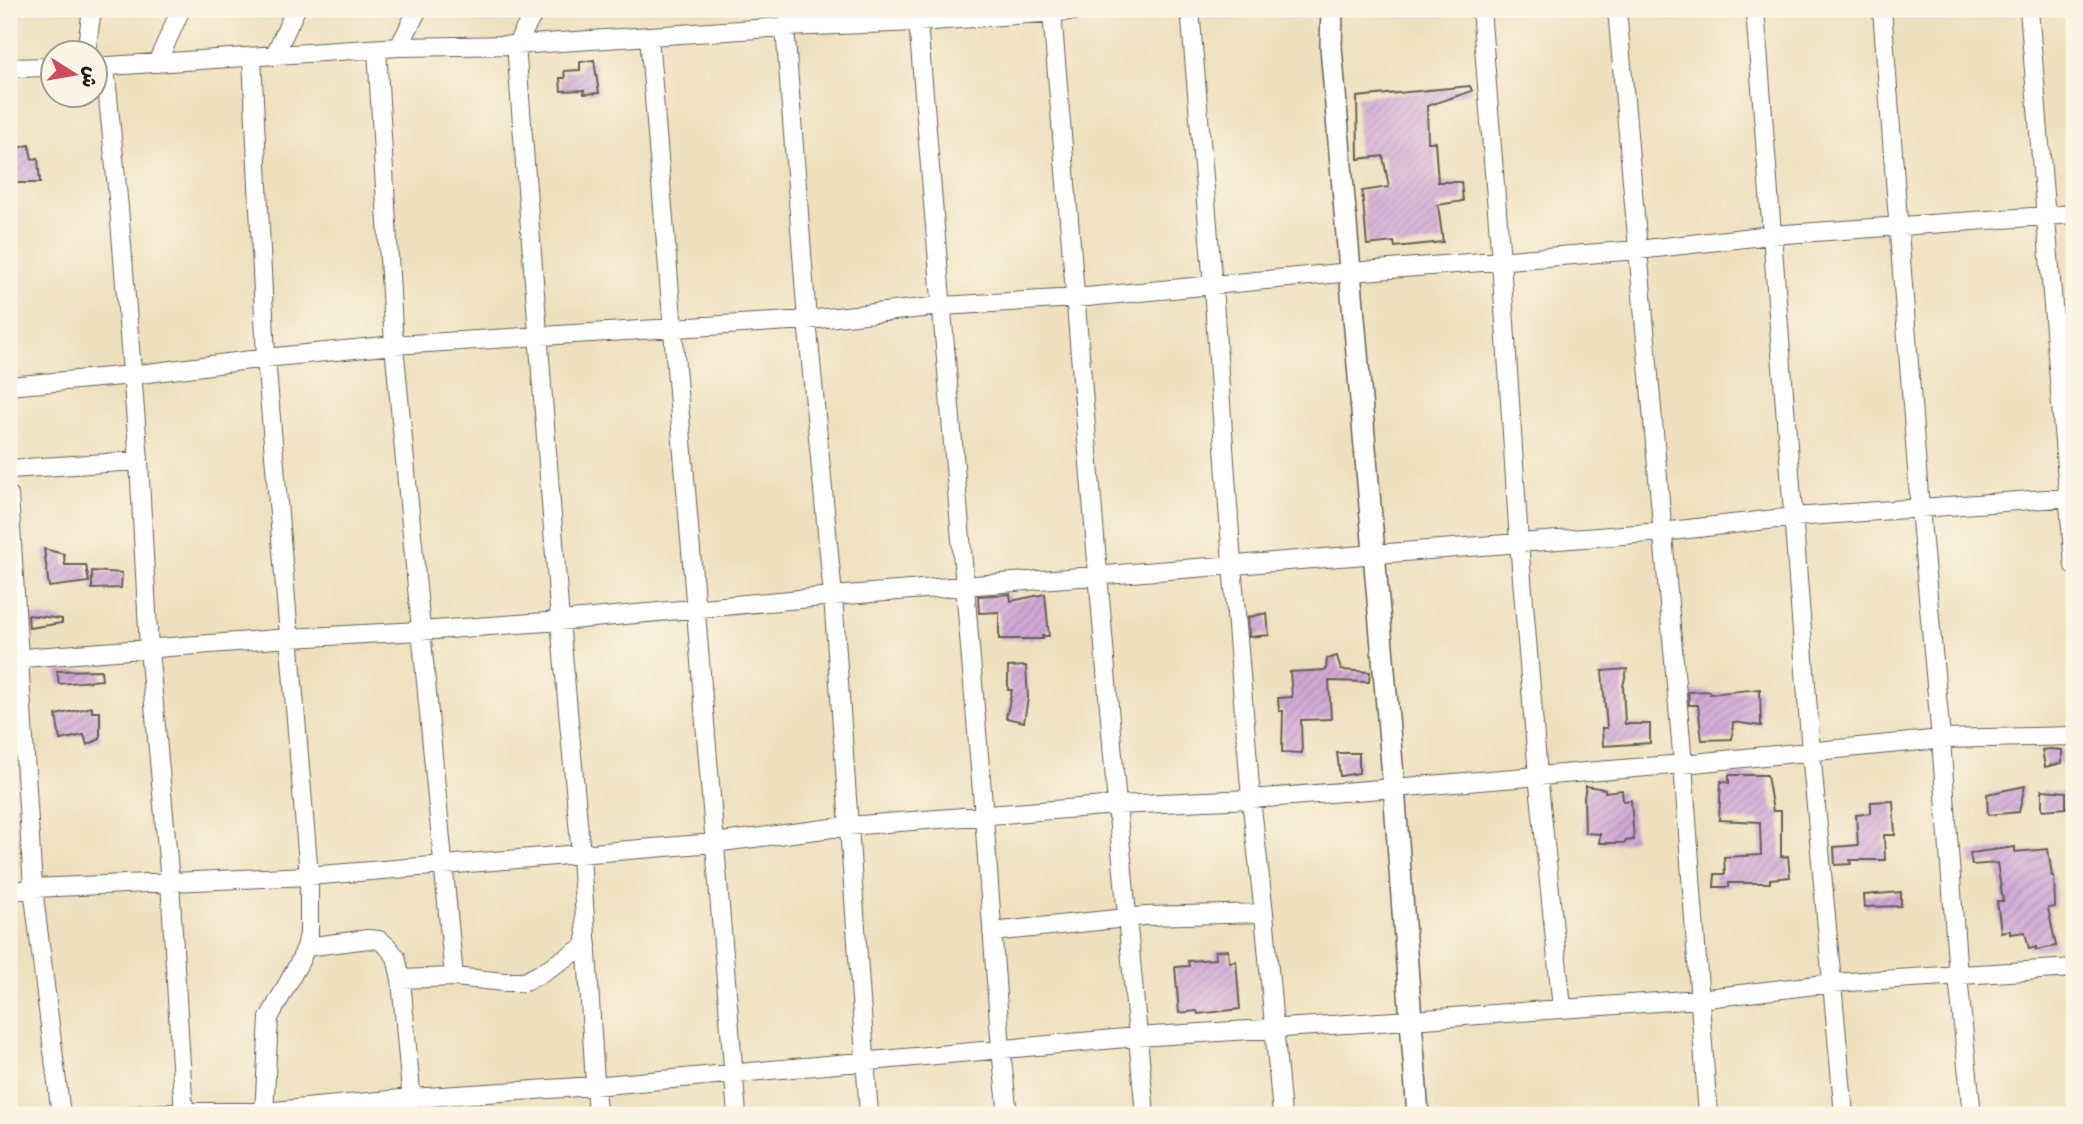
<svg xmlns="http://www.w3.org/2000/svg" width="2083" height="1124" font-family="'Indie Flower','Playpen Sans Arabic',sans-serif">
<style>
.building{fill:url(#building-hatch)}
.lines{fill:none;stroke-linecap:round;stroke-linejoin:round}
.minor-casing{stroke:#666155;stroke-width:20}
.tertiary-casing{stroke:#666155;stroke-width:24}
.minor{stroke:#fff;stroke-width:18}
.tertiary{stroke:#fff;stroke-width:21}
</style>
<defs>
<pattern id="building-hatch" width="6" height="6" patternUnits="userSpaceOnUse" patternTransform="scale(1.75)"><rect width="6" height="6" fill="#d0a8d5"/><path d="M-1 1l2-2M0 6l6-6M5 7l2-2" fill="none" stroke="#b290b6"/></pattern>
</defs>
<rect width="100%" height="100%" fill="#fcf5e5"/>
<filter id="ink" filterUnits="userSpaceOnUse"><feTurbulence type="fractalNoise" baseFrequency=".0143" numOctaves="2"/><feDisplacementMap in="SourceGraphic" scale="14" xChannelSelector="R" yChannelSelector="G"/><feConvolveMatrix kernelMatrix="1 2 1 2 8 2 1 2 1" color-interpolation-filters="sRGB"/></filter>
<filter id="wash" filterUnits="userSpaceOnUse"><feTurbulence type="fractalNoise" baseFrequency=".00686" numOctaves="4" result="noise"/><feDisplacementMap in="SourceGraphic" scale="28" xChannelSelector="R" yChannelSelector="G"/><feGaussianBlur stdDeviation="1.57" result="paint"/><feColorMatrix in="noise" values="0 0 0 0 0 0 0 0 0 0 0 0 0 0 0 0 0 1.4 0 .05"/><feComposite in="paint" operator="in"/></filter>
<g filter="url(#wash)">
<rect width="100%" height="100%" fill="#eee0be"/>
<g id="blocks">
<!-- building -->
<path class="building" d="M594,60l5,33 -15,1v-4l-23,1 -1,-13h5l-1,-7 16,-1v-8z
M1470,86l2,5 -45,15 1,36h7l3,40h23l2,19 -25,4 5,37 -48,5 -1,-5 -27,3 -5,-54 27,-4 -6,-31 -25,3 -1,-62z
M29,145l3,14 6,-1 2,25h-31v-33z
M44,549l20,5 1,11h21l3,17 -40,5z
M92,571l30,2 -1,15 -29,1z
M1010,594l1,7 34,-7 4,42h-7l1,3h-44v-27l-20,1 -1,-17z
M1267,613l2,22 -20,2 -1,-20z
M28,615l34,4v4l-33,5z
M1337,656l4,14 29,2 -1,10 -40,-1 2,38 -30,1 1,33 -20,-1 1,-41h-4l-1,-13 14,-1 -2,-25 36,-2 1,-11z
M1026,666l2,32 -4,24 -18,-4 6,-28h-4v-23z
M1627,669l-4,17 2,38h25v19l-47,3 -1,-18h5l-5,-57z
M101,670l1,10 -43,4 -2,-13z
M1760,689l1,37 -28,-4 -1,17 -30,1 -4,-35h-9l-1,-13 21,-1 1,3z
M92,707v5h8v27l-13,6 -3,-10 -24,5 -4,-25z
M2051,749l11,1v13l-17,4 -3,-17z
M1337,753h22v20l-19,3z
M1729,775h38l6,36h8v46l7,-1 2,21 -20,2v4h-41v4h-15l1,-13h10l-1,-17 37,-2 -1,-33 -41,-2 2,-39 8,2z
M1586,786l19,3v3l17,-2 1,11 8,-1 3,40 -9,1v2h-26l1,-9 -15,-1 -1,-36z
M2025,786l-6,26 -31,3 -1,-21z
M2042,790l24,2v16l-24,2z
M1893,801l2,34h-11l1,25h-35l1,4 -16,1 -1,-18 24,-2 -2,-30 15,-2v-11z
M2015,847v5l33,-3 4,27h2l1,31 -7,1 8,38 -20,4v-3l-7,2 -4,-17 -15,2v-4l-9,2 -4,-31h6l-6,-38 -25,2 -2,-12z
M1901,892v14l-36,1 -1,-12z
M1228,950l1,12 7,-1 4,48 -42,5 -1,-3 -18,2 -4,-46 14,-1 -1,-5 28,-2 -1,-8z"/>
</g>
</g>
<g filter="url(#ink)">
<use href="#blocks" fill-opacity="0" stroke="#666155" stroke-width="2"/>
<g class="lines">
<defs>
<path id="minor" d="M536,9l-20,36 44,576 21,234 16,260
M795,9l-10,18 22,293 26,276 36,519
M926,9l-8,13 66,794 17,234 7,65
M1054,9l-2,4 65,792 28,310
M1190,9l23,277 19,278 19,235 13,114 18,202
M1481,9l20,252 18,281 19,233 24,233
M1617,9l66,755 25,351
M1755,9l56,742 33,364
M1882,9l38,500 21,230 17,237 14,139
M2029,9l45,557
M649,36l88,1079
M399,47l19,-38
M377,49l17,296 60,632
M86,52l6,-43
M274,56l22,-47
M252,57l14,301 43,518v58l-3,13 -6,14 -31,57 -5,97
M157,63l24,-54
M94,67l305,-20 117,-2 269,-18 133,-5 182,-13
M105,67l14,141 20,253 10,188 21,233 14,233
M9,68l43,-1
M9,386l123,-11 134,-17 128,-13 413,-25 135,-14 134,-8 275,-26 287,-22 133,-15 303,-21
M9,469l130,-8
M9,495l24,393 28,227
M9,659l281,-21 130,-7 140,-10 273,-25 829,-64 132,-15 280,-20
M9,892l24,-4 276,-12 405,-33 134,-17 269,-21 134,-6 143,-11 289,-24 258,-25 133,-3
M992,932l153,-16 119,-3
M306,947l62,-8 11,1 8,6 9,11 5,22 12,136
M401,979l53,-2 51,5h20l16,-9 46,-28
M134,1115l50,-3h80l147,-14 183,-12 543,-49 274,-17 288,-21 133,-16 242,-15"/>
<path id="tertiary" d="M1332,9l-1,38 63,741 24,327"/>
</defs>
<!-- minor casing -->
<use href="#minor" class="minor-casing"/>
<!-- tertiary casing -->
<use href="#tertiary" class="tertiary-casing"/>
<!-- minor -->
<use href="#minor" class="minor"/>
<!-- tertiary -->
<use href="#tertiary" class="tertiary"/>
</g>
</g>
<!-- margin -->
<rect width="2083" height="1124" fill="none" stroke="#fcf5e5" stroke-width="35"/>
<!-- north arrow -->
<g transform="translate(74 74) rotate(101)"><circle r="33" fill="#fcf5e5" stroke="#a29e95" stroke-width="2"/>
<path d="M0-5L12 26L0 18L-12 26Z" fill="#d1495b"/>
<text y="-10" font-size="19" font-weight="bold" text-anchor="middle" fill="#1c1c1c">ش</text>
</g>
</svg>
